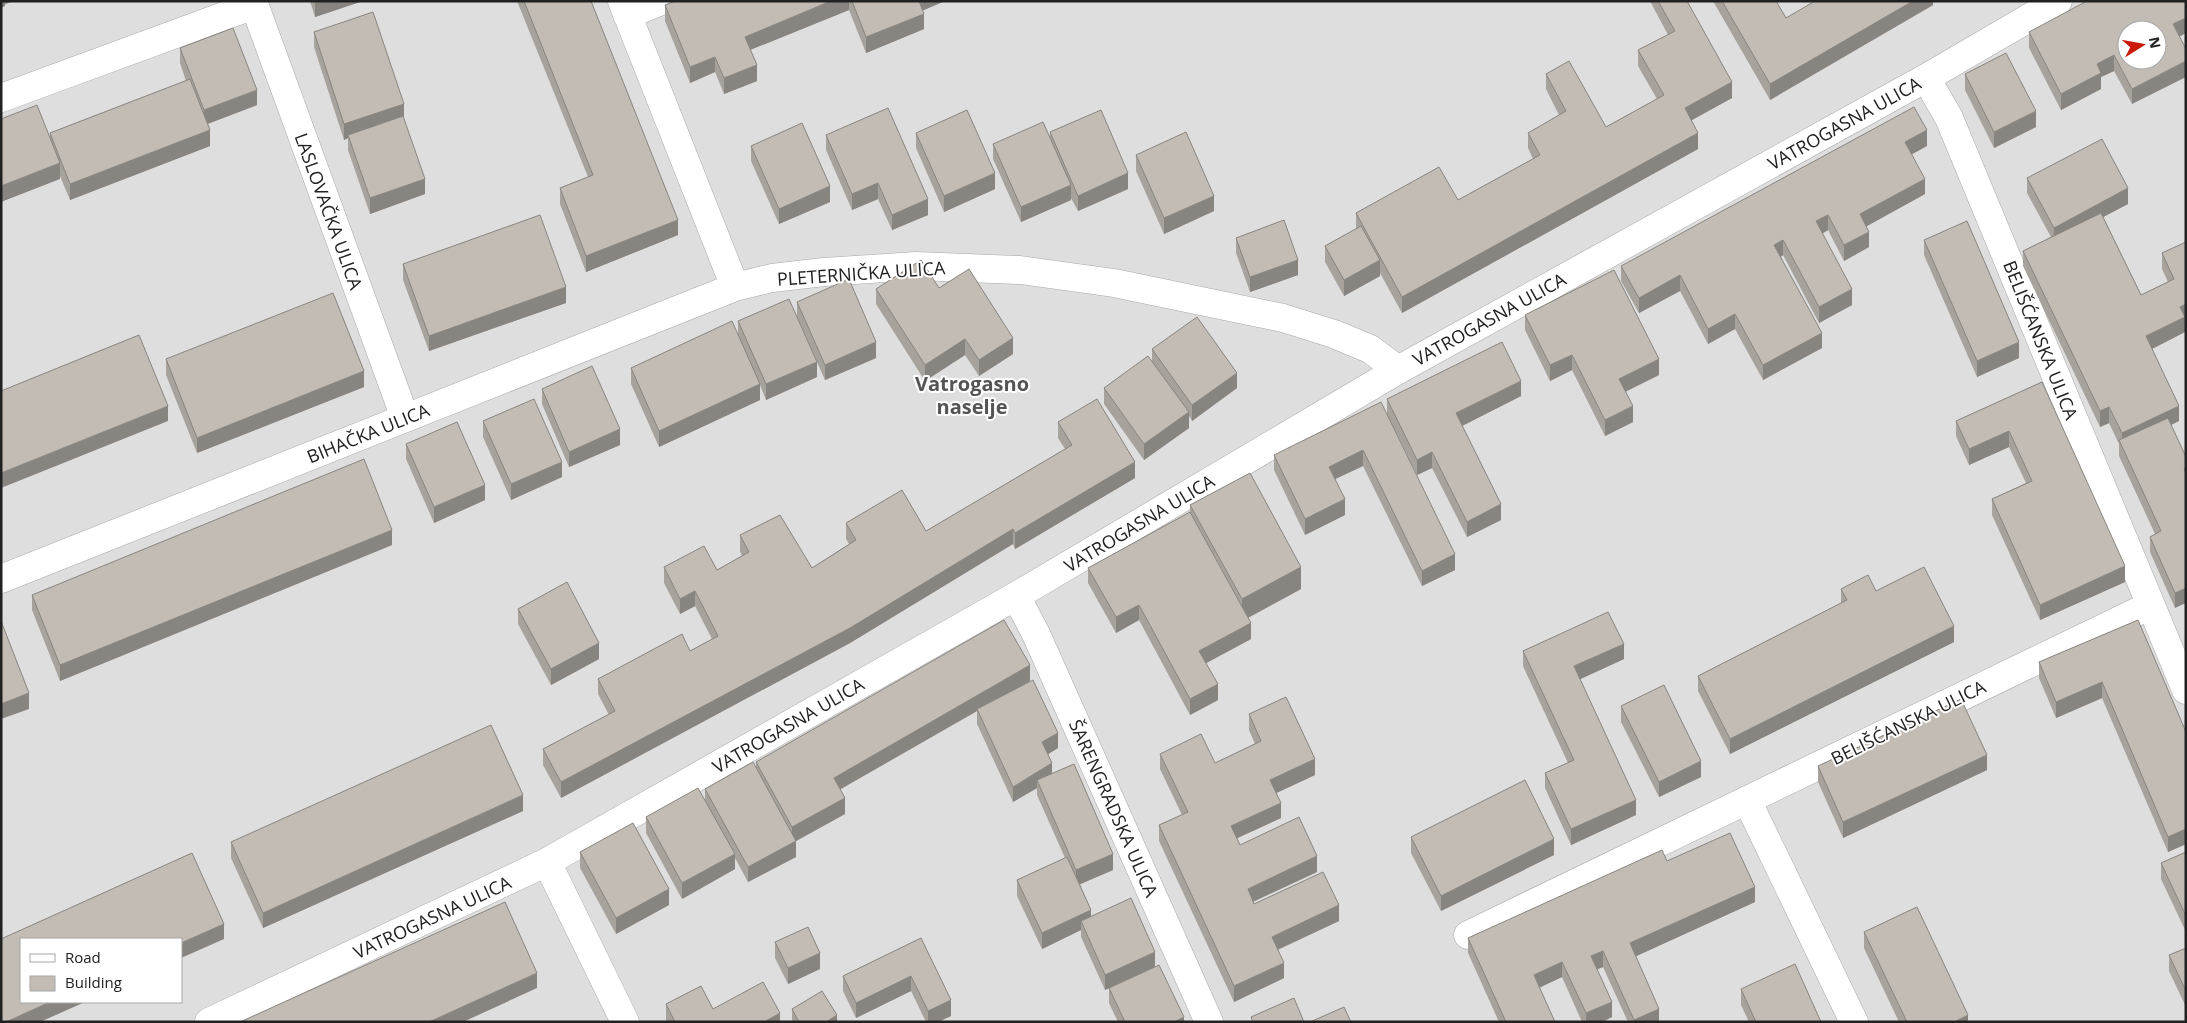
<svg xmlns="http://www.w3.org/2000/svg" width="2187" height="1023" font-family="'Open Sans',sans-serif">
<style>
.residential{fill:#dfdede;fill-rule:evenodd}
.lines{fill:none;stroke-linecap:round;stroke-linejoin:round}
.minor-casing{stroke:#a8a8a8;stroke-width:29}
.minor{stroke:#fff;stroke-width:28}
.wall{fill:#a7a29c}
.shaded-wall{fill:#88847f}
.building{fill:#c2bcb5;stroke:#88847f;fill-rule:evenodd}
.labels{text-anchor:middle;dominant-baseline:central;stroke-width:4;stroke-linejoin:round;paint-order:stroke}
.street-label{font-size:18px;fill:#212121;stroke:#fff}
.quarter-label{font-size:20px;font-weight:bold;fill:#545454;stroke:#fff}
</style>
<rect width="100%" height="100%" fill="#f1efe8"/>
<!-- residential -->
<path class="residential" d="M1,1h2185v1021h-2185zM2127,30h30v30h-30zM21,939h160v63h-160z"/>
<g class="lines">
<defs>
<path id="minor" d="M253,1l152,417
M622,1l113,286 37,-9 52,-6 92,-6 104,4 94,13 169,35 51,16 36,15 28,21
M627,15l34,-14
M1926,78l23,40 237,572
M1,98l253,-93
M1,579l734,-292
M1016,596l20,38 173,388
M1747,800l107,222
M547,862l78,160
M1468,935l683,-330
M209,1022l338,-160 469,-266 382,-226 528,-292 132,-77"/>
</defs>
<!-- minor casing -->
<use href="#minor" class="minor-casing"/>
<!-- minor -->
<use href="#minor" class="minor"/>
</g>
<!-- wall -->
<path class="wall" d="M310,1h53l-48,16z
M517,1h74l87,234 -92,37 -26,-68v-16l28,-11z
M675,1h270l-22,9 1,19 -58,24 -17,-43 -99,40 7,31 -33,13 -9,-22 -25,11 -25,-62v-16z
M1650,1h37l45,97 -41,22 7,29 -296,164 -22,-40v3l-36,20 -19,-34v-16l31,-17v-16l102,-13 75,-41 -5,-11v-15l31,-18 -13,-26v-15l60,53 51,-28 -19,-33v-16l30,-15z
M1713,1h63l10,17 147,-17v4l-163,95z
M2186,1v32l-6,3 -48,68 -18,-33 -13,6v12l-40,21 -32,-62v-16z
M314,32l90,87 21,75 -55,20 -22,-64v-12l-4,2 -30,-93z
M180,48l77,57 -49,19 2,22 -140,54 -10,-24v3l-10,-41v-5l136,-52 -6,-18z
M1965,74l71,53 -42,21 -29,-58z
M1050,132l78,57 -50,22 -7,-13v2l-50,22 -28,-63v-15l57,-9z
M916,133l79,56 -51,23 -28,-64z
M826,135l102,80 -36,15 -14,-31 -26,11 -26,-60z
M751,146l79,56 -51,22 -28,-63z
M1927,146l-15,8 13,40 -59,32 3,21 -25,14 -16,-31 -6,4 30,71 -33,18 -36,-68 -2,2 41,91 -59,32 -28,-51 -27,15 -28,-53 -41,22 -18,-32v-15z
M1136,155l78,56 -50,23 -28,-63z
M2027,178l101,26 -25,13 38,78 27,-13 -6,-13v-16l24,-11 -1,90 -33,17 27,72 -8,4 15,32 -11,151 -25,-56v-15l5,-3 -36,-78v-12l-10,-21 -9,4 -77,-161v-15l28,-14 -24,-44z
M1236,238l62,37 -48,17 -14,-39z
M1924,240l95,118 -42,19 -53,-122z
M403,264l163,39 -137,48 -26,-71z
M939,288l74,66 -34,22 -14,-21 -40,26 -49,-77v-15z
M797,302l79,56 -51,22 -28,-63z
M1525,315l134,60 -33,16 7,31 -28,14 -33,-66 -22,11 -25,-51z
M738,321l79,56 -51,23 -6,-15v15l-101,47 -28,-63v-16l107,-32z
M1152,349l85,39 -45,33 -3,-5v12l-45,32 -40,-56v-16l48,-27z
M166,359l198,28 -167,66 -31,-78z
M2042,382l83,200 -85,38 -48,-105v-16l34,-16 -17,-36 -40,18 -13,-29v-15z
M542,389l78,56 -51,22 -27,-63z
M1521,396l-59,30 39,94 -34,17 -35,-69 -15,7 -22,-45 60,140 -33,16 -59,-120 -28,13 10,36 -40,20 -31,-65v-15l113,-40v-16z
M483,421l79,56 -51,23 -28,-63z
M1058,422l77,56 -120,71 -2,-5 -163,99 -289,155 -18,-33v-16l66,-34 -11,-21v-15l92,-28 22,-12 -17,-33 -15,8 -16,-31v-16l53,3 25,-14 -2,-5v-16l72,33 37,-24 -3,-5v-16l80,8 139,-82 -7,-11z
M406,444l79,56 -51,23 -28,-64z
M1190,505l111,84 -53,29 3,21 -45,24 12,37 -28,15 -51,-95 -23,13 -28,-50v-15l102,-56z
M392,545l-332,136 -28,-71v-15z
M1841,589l35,2 78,51 -224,112 -32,-63v-15l143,-73z
M518,609l81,50 -48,26 -33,-61z
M2138,620l48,112v112l-18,8 -66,-154 -46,20 -17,-40v-16z
M1523,651l101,8 -44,20 56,136 -65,30 -26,-57v-15l23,-10 -45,-97z
M1030,681l-12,7 40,60 -10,6 4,19 61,97 -33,14 11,33 64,49 30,56h-67l-9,-19v-15l-4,2 -24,-53v-7l-39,19 -25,-53v-16l48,-22 -28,-63v-7l-24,14 -36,-78v-13l-137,78 5,25 -49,27v16l-48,25 -13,-24v11l-53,30 -36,-66v-16l59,-17v-11l51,-21v-6z
M1621,706l80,71 -42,20 -38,-75z
M1249,714l66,61 -39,18 5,25 -44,20 3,7 77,27 -64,30 1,2 85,17 -61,29 6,28 -50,24 -75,-161v-16l23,-10 -22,-46v-15l55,9 40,-19 -6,-14z
M1818,766l169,4 -144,68 -25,-56z
M523,811l-260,117 -32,-70v-16z
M1411,837l143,18 -113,56 -30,-58z
M580,852l89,53 -53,29 -36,-66z
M2186,852v80l-25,-53v-16z
M1667,861l88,41 -119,54 23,66h-31l-25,-55 -6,2 15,48 -10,5h-20l-20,-45 -23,11 16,34h-56l-31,-69v-15z
M1864,932l104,90h-69l-35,-74z
M921,938l30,78 -13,6h-12l-15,-31 -55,27 -13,-27v-15z
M775,942l45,27 -32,15 -13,-26z
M2186,948v59l-17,-36v-16z
M1741,989l80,33h-72l-8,-17z
M666,1004l47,5 67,13h-113l-1,-2z
M792,1009l45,13h-45z"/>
<!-- shaded-wall -->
<path class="shaded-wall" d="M1,1h14l-10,3v2l-4,2z
M316,1h47l-48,16v-15z
M831,1h18v9l-104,42v-15z
M917,1h28l-28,12z
M1913,1h20v4l-163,95v-16z
M924,14v15l-58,24v-16z
M2186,18v15l-13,7v-16z
M2114,55v16l-13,6v12l-40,21v-16l36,-30z
M715,57v15l-25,11v-16z
M2186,61v16l-54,27v-15z
M757,65v16l-33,13v-16z
M1732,82v16l-47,26v-16z
M257,90v15l-53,20v-15z
M404,104v16l-56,15v3l-4,2v-16z
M2036,111v16l-42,21v-16z
M210,130v16l-140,54v-16z
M1927,130v16l-22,12v-16z
M1698,133v16l-296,164v-16z
M60,163v16l-59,23v-16z
M995,173v16l-51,23v-16z
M1128,173v16l-50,22v-15z
M425,179v15l-55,20v-16z
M1925,179v15l-65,36v-16z
M878,183v16l-26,11v-16z
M1071,185v15l-50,22v-15z
M830,186v16l-51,22v-15z
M2128,188v16l-74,39v-15z
M1214,196v15l-50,23v-16z
M928,199v16l-36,15v-15z
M1828,215v15l-12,7v-16z
M678,220v15l-92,37v-16z
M1869,232v15l-25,14v-16z
M1783,240v15l-9,5v-15z
M1298,260v15l-48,17v-15z
M1380,260v16l-36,20v-16z
M1680,275v16l-41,22v-15z
M566,287v16l-137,48v-15z
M1852,289v16l-33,18v-16z
M2186,304l-1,28 -39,20v-16l34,-29z
M1735,314v15l-27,15v-15z
M1822,333v15l-59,32v-15z
M1013,338v16l-34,22v-16z
M965,339v16l-40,26v-16z
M876,342v16l-51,22v-15z
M2019,342v16l-42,19v-16z
M1572,355v15l-22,11v-16z
M1659,359v16l-40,20v-16z
M817,362v15l-51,23v-16z
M364,371v16l-167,66v-15z
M1237,373v15l-45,33v-16z
M1521,381v15l-65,33v-16z
M760,384v16l-101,47v-16z
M168,406v15l-167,67v-15z
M1633,406v16l-28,14v-16z
M2179,406v15l-56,27 -1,-2v-13z
M2109,407v16l-9,4v-16z
M1189,412v16l-45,32v-16z
M620,429v16l-51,22v-15z
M2009,431v16l-40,18v-16z
M1363,450v16l-34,16v-15z
M1432,452v16l-15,7v-15z
M562,462v15l-51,23v-16z
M1135,462v16l-120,71v-16z
M485,485v15l-51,23v-16z
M1345,499v16l-40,20v-16z
M1501,504v16l-34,17v-15z
M1013,529v15l-163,99 -289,155v-16z
M392,530v15l-332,136v-16z
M1455,554v16l-33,16v-15z
M2125,566v16l-85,38v-15z
M1301,567v22l-59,32v-22z
M2186,588v15l-11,5v-15z
M695,591v15l-15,8v-15z
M1139,605v15l-23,13v-16z
M1251,623v16l-52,28v-16z
M1954,626v16l-224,112v-15z
M599,643v16l-48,26v-16z
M1624,644v15l-50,23v-16z
M1030,665v16l-52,30 -1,-2v2l-143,82v-15z
M2102,682v16l-46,20v-16z
M1218,684v16l-28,15v-16z
M29,693v16l-28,10v-15z
M1058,733v15l-16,10v-16z
M1987,755v15l-144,68v-16z
M1315,759v16l-45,21v-16z
M1701,761v16l-42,20v-15z
M1052,763v16l-15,1v8l-24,14v-15z
M523,795v16l-260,117v-15z
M845,798v16l-49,27v16l-48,25v-15l44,-24v-16z
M1636,800v15l-65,30v-16z
M1281,803v15l-50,23v-15z
M2186,829v15l-18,8v-15z
M1554,839v16l-113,56v-15z
M735,854v15l-53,30v-16z
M1113,854v16l-37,16v-16z
M1317,856v16l-69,32v-15z
M1755,887v15l-125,57v-16z
M669,889v16l-53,29v-16z
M1339,905v16l-67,31v-15z
M1091,910v15l-10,-4v9l-39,19v-16z
M224,924v15l-43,19v-15z
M1603,951v16l-12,5v-16z
M1155,952v15l-50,23v-15z
M820,953v16l-32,15v-16z
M1562,962v15l-28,13v-15z
M1284,963v15l-50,24v-16z
M537,973v15l-74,34h-34z
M911,976v15l-55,27v-15z
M951,1000v16l-13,6h-10v-11z
M50,1002h35l-45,20h-34z
M1612,1002v15l-10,5h-16v-9z
M1659,1009v13h-25v-2z
M780,1013v9h-16z
M837,1015v7h-11z
M1968,1015v7h-14z
M1184,1017v5h-10z"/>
<!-- building -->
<path class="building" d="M524,1h67l87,219 -92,36 -26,-68 33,-13z
M675,1h156l-86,36 12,28 -33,13 -9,-21 -25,10 -25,-62z
M852,1h67l5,13 -58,23z
M1658,1h29l45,81 -47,26 13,25 -296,164 -46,-84 83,-46 19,33 82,-45 -12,-22 38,-22 -20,-37 23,-13 37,66 58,-32 -26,-45 37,-19z
M1722,1h54l10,17 29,-17h98l-143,83z
M2087,1h99v17l-13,6 13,25v12l-54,28 -18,-34 -17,9 4,9 -40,21 -32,-62zM2127,30h30v30h-30z
M373,12l31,92 -60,20 -30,-92z
M233,28l24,62 -53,20 -24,-62z
M2006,53l30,58 -42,21 -29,-58z
M190,79l20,51 -140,54 -20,-51z
M37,105l23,58 -59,23v-67z
M1914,107l13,23 -22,12 20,37 -65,35 9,18 -25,13 -16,-30 -12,6 36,68 -33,18 -36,-67 -9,5 48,88 -59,32 -28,-51 -27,15 -28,-54 -41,23 -18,-32z
M888,108l40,91 -36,16 -14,-32 -26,11 -26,-59z
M967,110l28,63 -51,23 -28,-63z
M1101,110l27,63 -50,23 -28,-64z
M403,116l22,63 -55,19 -22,-63z
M1043,122l28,63 -50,22 -28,-63z
M802,123l28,63 -51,23 -28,-63z
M1186,132l28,64 -50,22 -28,-63z
M2102,139l26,49 -74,40 -27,-50z
M2101,213l40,82 33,-16 -12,-26 24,-11v62l-6,3 5,10 -39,19 33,70 -57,27 -13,-26 -9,4 -77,-160z
M540,215l26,72 -137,49 -26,-72z
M1284,220l14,40 -48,17 -14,-39z
M1967,221l52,121 -42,19 -53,-121z
M1361,226l19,34 -36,20 -19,-34z
M921,260l18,28 30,-19 44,69 -34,22 -14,-21 -40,26 -49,-76z
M1614,270l45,89 -40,20 14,27 -28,14 -33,-65 -22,10 -25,-50z
M849,279l27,63 -51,23 -28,-63z
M333,293l31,78 -167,67 -31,-79z
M789,299l28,63 -51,22 -28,-63z
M1197,317l40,56 -45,32 -40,-56z
M732,321l28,63 -101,47 -28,-63z
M139,335l29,71 -167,67v-82z
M1502,342l19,39 -65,32 45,91 -34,18 -35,-70 -15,8 -30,-61z
M1148,356l41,56 -45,32 -40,-56z
M592,366l28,63 -51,23 -27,-63z
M2042,382l83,184 -85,39 -48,-106 40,-18 -23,-50 -40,18 -13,-28z
M534,399l28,63 -51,22 -28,-63z
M1097,399l38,63 -120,71 -2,-4 -163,99 -289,154 -18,-33 72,-38 -17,-32 84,-45 8,17 28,-15 -23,-45 -15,8 -16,-32 40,-21 13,24 32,-18 -9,-17 40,-20 32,53 44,-28 -10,-17 56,-33 24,41 146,-86 -14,-23z
M1381,402l74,152 -33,17 -59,-121 -34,17 16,32 -40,20 -31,-64z
M2168,418l18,39v11l-2,1 2,4v115l-11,5 -25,-56 11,-6 -42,-91z
M457,422l28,63 -51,22 -28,-63z
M364,459l28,71 -332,135 -28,-70z
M1250,473l51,94 -59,32 -52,-94z
M1190,512l61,111 -52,28 19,33 -28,15 -51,-94 -23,12 -28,-49z
M1924,567l30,59 -224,113 -32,-63 149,-76 -6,-11 27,-14 8,16z
M567,582l32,61 -48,26 -33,-60z
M1608,612l16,32 -50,22 62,134 -65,29 -26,-56 29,-13 -51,-109z
M1004,620l26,45 -196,113 11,20 -53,29 -36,-65z
M2138,620l48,112v97l-18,8 -66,-155 -46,20 -17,-40z
M1,621l28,72 -28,11z
M1033,680l25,53 -16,9 10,21 -39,24 -36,-78z
M1664,685l37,76 -42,21 -38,-76z
M1286,697l29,62 -45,21 11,23 -50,23 9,19 59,-28 18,39 -69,33 6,15 69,-32 16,33 -67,32 12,26 -50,23 -75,-161 29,-13 -28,-58 41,-20 14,29 46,-22 -12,-27z
M1961,699l26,56 -144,67 -25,-56z
M491,725l32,70 -260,118 -32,-71z
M753,762l43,79 -48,26 -43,-78z
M1074,764l39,90 -37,16 -39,-90z
M1525,780l29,59 -113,57 -30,-59z
M698,788l37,66 -53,29 -36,-66z
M633,823l36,66 -53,29 -36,-66z
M1730,833l25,54 -125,56 29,66 -25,11 -31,-69 -12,5 21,46 -26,11 -24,-51 -28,13 21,47h-49l-38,-84 194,-88 5,11z
M2186,852v64l-25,-53z
M192,853l32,71 -43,19v-4h-160v63h29l-44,20h-5v-83z
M1067,857l24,53 -49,23 -25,-53z
M1131,898l24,54 -50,23 -24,-54z
M505,902l32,71 -108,49h-189z
M1917,907l51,108 -14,7h-47l-43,-90z
M808,927l12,26 -32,15 -13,-26z
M921,938l30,62 -23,11 -17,-35 -55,27 -13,-27z
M2186,948v43l-17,-36z
M1795,964l26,58h-65l-15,-33z
M1159,965l25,52 -10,5h-49l-16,-34z
M763,982l17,31 -16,9h-89l-9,-18 35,-18 12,23z
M822,991l15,24 -11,7h-27l-7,-13z
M1294,998l10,24h-51l-2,-5z
M1344,1007l7,15h-41z"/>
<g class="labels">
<!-- street labels -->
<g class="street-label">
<text transform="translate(1844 123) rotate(-29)">VATROGASNA ULICA</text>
<text transform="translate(329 211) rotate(70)">LASLOVAČKA ULICA</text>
<text transform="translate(861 273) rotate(-4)">PLETERNIČKA ULICA</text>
<text transform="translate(1489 319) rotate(-29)">VATROGASNA ULICA</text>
<text transform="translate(2041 340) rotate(68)">BELIŠĆANSKA ULICA</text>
<text transform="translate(368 433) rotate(-22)">BIHAČKA ULICA</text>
<text transform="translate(1139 523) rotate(-31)">VATROGASNA ULICA</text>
<text transform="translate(1908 722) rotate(-26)">BELIŠĆANSKA ULICA</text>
<text transform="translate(788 725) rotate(-30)">VATROGASNA ULICA</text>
<text transform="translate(1114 808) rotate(66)">ŠARENGRADSKA ULICA</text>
<text transform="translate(432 917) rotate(-25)">VATROGASNA ULICA</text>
</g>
<!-- quarter labels -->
<g class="quarter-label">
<text x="972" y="383">Vatrogasno<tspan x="972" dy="23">naselje</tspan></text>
</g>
</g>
<!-- border -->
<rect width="2187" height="1023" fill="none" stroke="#212121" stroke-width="5"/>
<!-- legend -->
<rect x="20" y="938" width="162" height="65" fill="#ffffff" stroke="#a6a6a6"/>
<rect x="30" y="954" width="25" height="8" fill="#ffffff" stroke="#a6a6a6"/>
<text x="65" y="963" font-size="15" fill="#212121">Road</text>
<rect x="30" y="976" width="25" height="15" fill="#c2bcb5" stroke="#a6a6a6"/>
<text x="65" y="988" font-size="15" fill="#212121">Building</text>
<!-- north arrow -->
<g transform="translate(2142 45) rotate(79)"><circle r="24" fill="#ffffff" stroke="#a6a6a6"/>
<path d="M0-4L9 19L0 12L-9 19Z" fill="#cb1907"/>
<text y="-8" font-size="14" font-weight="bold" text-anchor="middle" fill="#212121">N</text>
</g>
</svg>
